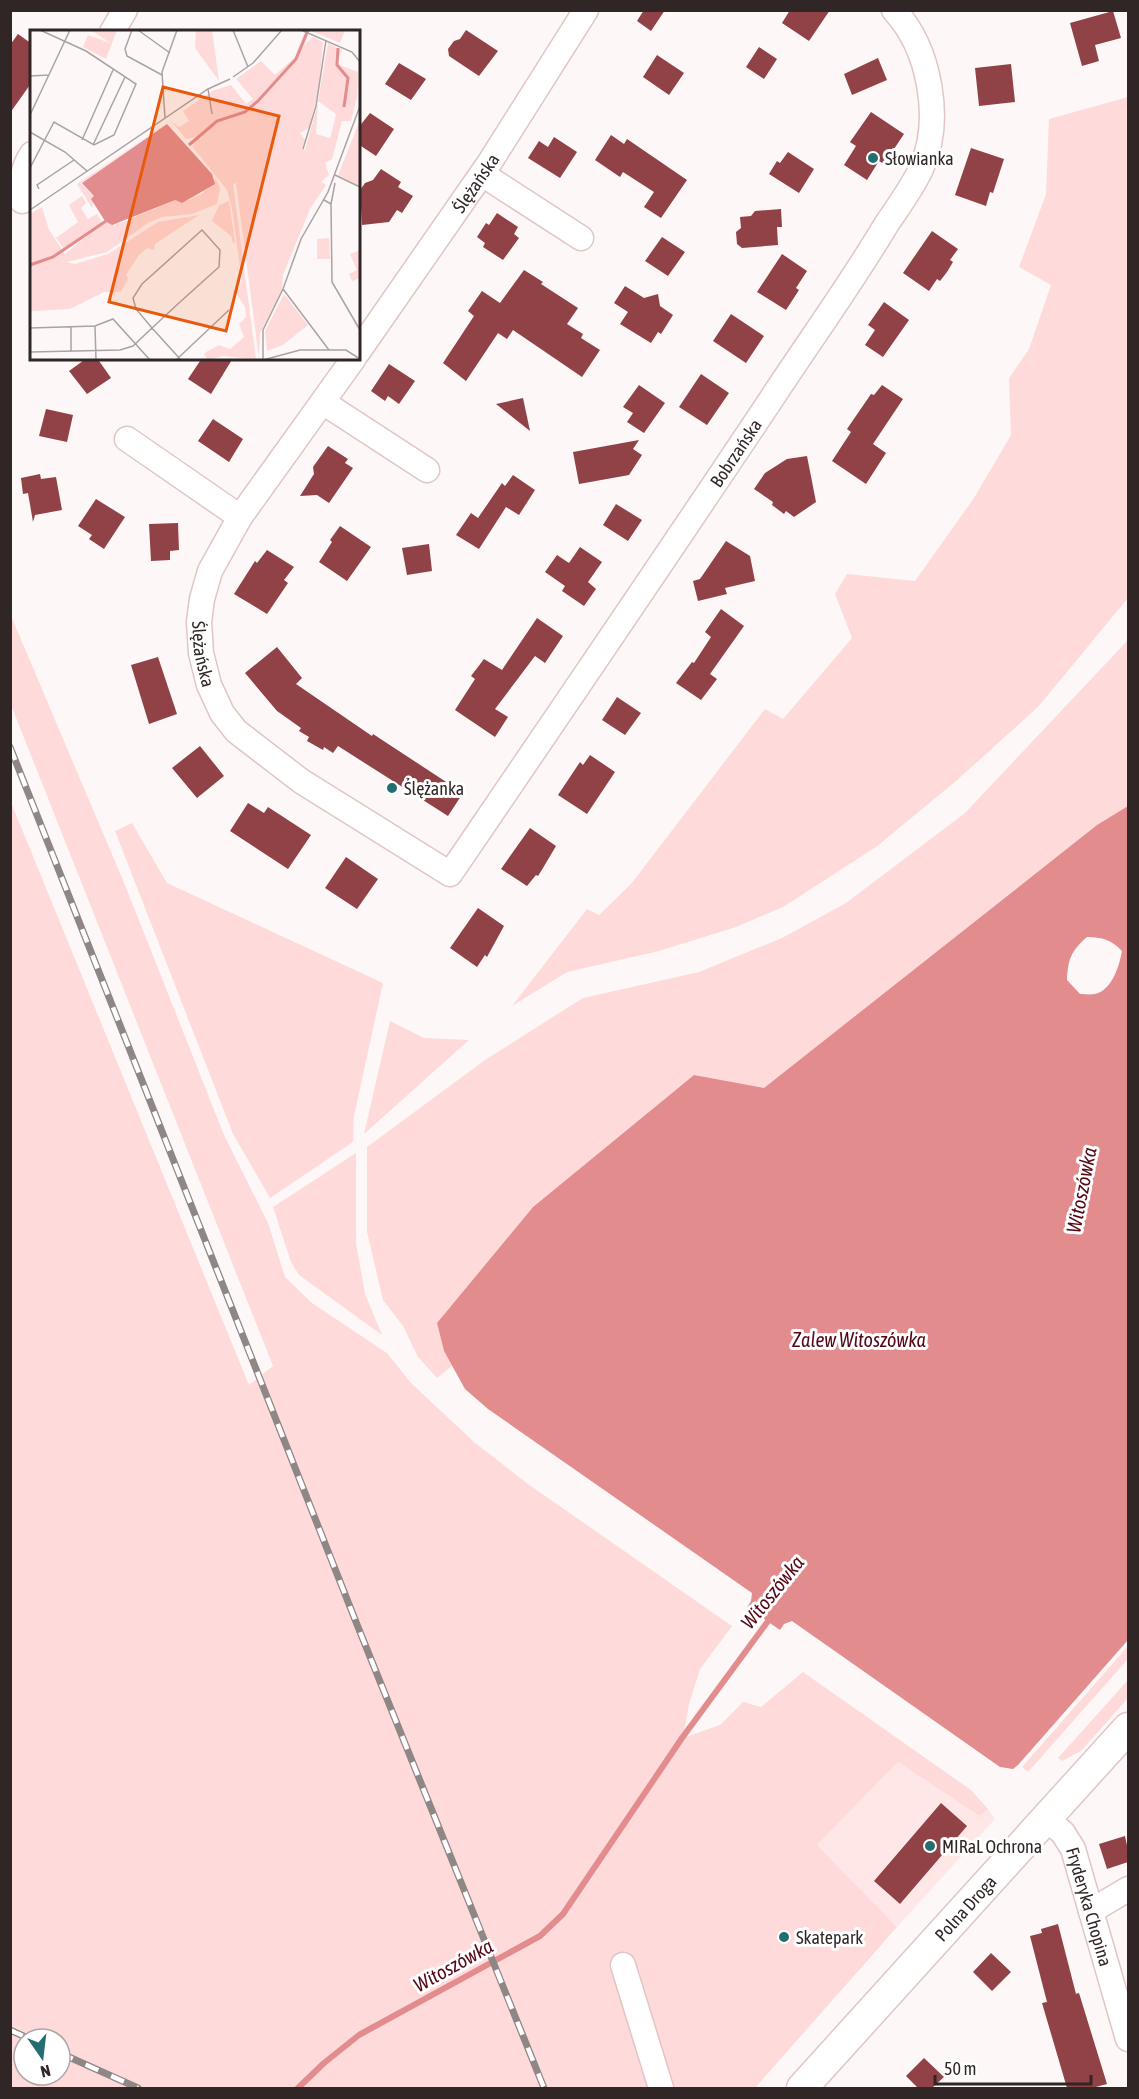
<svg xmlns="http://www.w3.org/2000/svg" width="1139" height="2099" font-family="'Asap Condensed',sans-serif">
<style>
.built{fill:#ffe7e7}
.green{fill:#ffdada;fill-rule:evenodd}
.water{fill:#e28c8e;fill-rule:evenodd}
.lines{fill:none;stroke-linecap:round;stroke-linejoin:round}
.stream{stroke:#e28c8e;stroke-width:6}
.building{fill:#904246}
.minor-casing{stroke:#e2c5c5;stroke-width:27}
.tertiary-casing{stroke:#e2c5c5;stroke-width:33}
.minor{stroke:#fff;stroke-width:24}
.tertiary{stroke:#fff;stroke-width:30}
.rail-casing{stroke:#8f8686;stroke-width:7}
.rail{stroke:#fff;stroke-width:4.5;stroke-dasharray:14;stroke-linecap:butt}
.poi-dot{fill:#236e71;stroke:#fff;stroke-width:2}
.labels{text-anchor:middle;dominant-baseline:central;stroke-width:6;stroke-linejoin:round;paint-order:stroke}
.poi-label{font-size:18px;fill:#312626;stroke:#fff;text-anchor:start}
.street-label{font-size:18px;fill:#312626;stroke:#fff}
.water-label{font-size:20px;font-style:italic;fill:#560716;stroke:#fff}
.inset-river{fill:none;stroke:#e28c8e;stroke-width:3}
.inset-road{fill:none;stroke:#aba3a3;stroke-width:1.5}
.view{fill:#e8590c;fill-opacity:0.15;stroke:#e8590c;stroke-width:3}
.inset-edge{fill:none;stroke:#312626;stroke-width:3}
</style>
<rect width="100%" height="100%" fill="#fdf7f7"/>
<!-- built -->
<path class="built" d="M898,1762l81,54 9,-7 7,10 -98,108 -80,-82z"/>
<!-- green -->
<path class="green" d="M1128,97v501l-90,109 -82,74 -80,66 -93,60 -47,20 -77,24 -92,21 -55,34 75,-97 12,6 32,-31 134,-175 18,10 69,-81 -17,-44 12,-20 68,7 59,-83 37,-63 -2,-57 20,-29 22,-64 -32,-18 27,-73 3,-75z
M11,616l114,269 99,250 44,88 17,54 27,26 75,50 24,30 63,59 54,42 204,142 -32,43 -11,35 -6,34 37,-13 23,-23 18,5 42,-35 168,118 17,19 -9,7 -81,-54 -81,83 80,82 -142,161h-744l-1,-1288 239,585 24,-19 -262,-661zM24,2039h36v36h-36z
M1128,640v166l-31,19 -334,264 -69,-14 -161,132 -96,116 7,28 8,15 -15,12 -19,-21 -15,-31 -20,-26 -16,-68v-85l118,-87 98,-62 116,-26 83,-34 64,-35 119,-90z
M132,823l35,60 216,100 -29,133 -1,26 -83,56 -37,-64 -118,-303z
M390,1021l34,17 45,2 -105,94z
M356,1153v90l9,51 17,41 -83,-60 -8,-13 -18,-55z
M1128,1646v13l-100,113 -6,-5z
M1128,1680v18l-47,53 -19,10 -4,-3z"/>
<!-- water -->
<path class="water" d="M1128,806v834l-110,125 -5,4 -13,-2 -208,-146 -8,3 -4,6 -33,-23 4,-6 1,-8 -264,-184 -23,-20 -21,-38 -7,-28 96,-116 161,-132 70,13 333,-263zM1087,937c15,0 25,3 35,14 -3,16 -10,39 -27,43 -5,1 -11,0 -15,0l-13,-14c1,-21 4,-29 20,-43z"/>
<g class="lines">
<!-- stream -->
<path class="stream" d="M298,2088l26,-25 35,-28 181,-99 23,-22 119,-176 89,-121"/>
</g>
<!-- building -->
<path class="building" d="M644,10h21l-14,21 -14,-10z
M790,10h40l-21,31 -27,-18z
M1113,11l8,27 -26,7 4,16 -17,5 -12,-43z
M466,30l32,21 -19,25 -30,-20 -1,-7 6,-8 6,-2z
M18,34l14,10v38l-22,31v-68z
M759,47l18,12 -13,20 -18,-12z
M657,55l27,18 -15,22 -26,-18z
M878,58l9,22 -35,15 -8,-21z
M399,63l27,16 -15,21 -26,-16z
M1011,64l4,38 -36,4 -4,-38z
M871,112l33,22 -20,30 -5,-3 -12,19 -23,-15 12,-19 -6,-4z
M370,113l24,16 -18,27 -18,-12v-16z
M611,135l13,9 3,-5 60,41 -26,38 -17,-11 10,-15 -31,-20 -3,5 -25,-17z
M554,137l23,15 -17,26 -32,-20 11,-17 9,6z
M971,148l33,11 -11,34 -3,-1 -4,14 -31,-11z
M788,152l26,17 -15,24 -30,-19 8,-13 3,2z
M381,169l20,13 -3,5 15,9 -11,17 -5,-3 -8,12 -27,3 -2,-35 5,-7 8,-3z
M781,209l1,18h-5l1,18 -36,3 -5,-4 -1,-12 5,-4 -1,-11 11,-1 4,-5z
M497,213l21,14 -4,7 5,4 -16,22 -20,-13 2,-4 -8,-6 9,-14 3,2z
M932,231l26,18 -8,11 3,2 -6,10 -7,9 -3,-2 -8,12 -26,-18z
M662,237l23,15 -17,24 -23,-15z
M782,254l25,17 -11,17 3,2 -13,20 -29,-18z
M524,270l19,12 -2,2 37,24 -11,16 16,10 -2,4 19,12 -18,27 -69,-47 -6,9 -9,-6 -32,48 -23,-18 31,-47 -6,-5 14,-20 18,12z
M625,286l19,12 14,-4 2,12 13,9 -12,19 -3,-2 -7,11 -31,-19 8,-12 -14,-9z
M884,302l25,18 -26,37 -18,-12 10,-15 -7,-5z
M731,314l33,22 -18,27 -33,-22z
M87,358h10l14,20 -24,16 -18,-23z
M202,358h31l-22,36 -23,-15z
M389,364l26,17 -16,23 -11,-8 -3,5 -14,-10z
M701,374l28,19 -22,32 -28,-18z
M639,385l26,18 -21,30 -17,-11 6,-9 -10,-6z
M882,385l21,14 -30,45 13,9 -20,31 -34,-23 19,-29 -4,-3 24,-35 3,1z
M523,398l7,33 -34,-27z
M46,409l27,6 -6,27 -28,-6z
M213,419l30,20 -14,23 -31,-21z
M639,440l-6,9 9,6 -13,20 -50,9 -6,-32z
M328,446l20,13 -3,4 8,5 -24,35 -12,-8 -17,1 14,-22 -1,-7z
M807,456l9,46 -22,15 -8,-6 -2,3 -12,-9 1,-3 -19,-13 11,-16 22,-14z
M40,474l1,5 15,-2 6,33 -27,5 -2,7 -5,-29 -5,1 -2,-16z
M513,475l22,15 -16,25 -13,-8 -27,42 -23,-14 15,-22 7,5 24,-35 3,3z
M96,499l29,18 -21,32 -15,-10 3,-4 -14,-9z
M616,504l26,16 -14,21 -25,-16z
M178,523l1,27 -9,1v9l-19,1 -2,-37z
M340,526l31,21 -24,34 -28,-19 13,-20 -2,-2z
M726,541l24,15 5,25 -30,7 2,6 -29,7 -5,-20 7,-2z
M429,544l3,27 -25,4 -5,-27z
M580,547l22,15 -14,20 8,7 -12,17 -22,-15 3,-5 -20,-14 12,-17 12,8z
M267,550l27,17 -10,13 4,3 -21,31 -33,-20 21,-33 2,2z
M721,609l23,17 -34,48 7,5 -16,21 -25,-17 16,-21 2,1 17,-26 -6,-5z
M537,618l26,18 -18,27 -10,-7 -40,53 13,8 -13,20 -40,-27 20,-31 -4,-3 13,-17 18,11z
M277,647l25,31 -6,6 76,52 1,-2 90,59 -15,23 -110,-70 -5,7 -9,-6 -1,3 -16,-9 2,-4 -10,-6 2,-3 -24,-17 -32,-38z
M158,657l19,57 -28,10 -18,-59z
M617,697l24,16 -16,22 -23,-15z
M200,746l24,30 -27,22 -25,-30z
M590,755l25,17 -28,42 -29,-19 22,-33 3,3z
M248,803l16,10 4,-6 43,28 -23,34 -58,-38z
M530,828l26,18 -13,22 -5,8 -2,-1 -9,11 -26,-17z
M346,857l32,22 -21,30 -32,-21z
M478,908l26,18 -17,31 -2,-2 -8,12 -27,-19z
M941,1803l26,23 -67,78 -26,-23z
M1125,1836l3,14v12l-21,7 -8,-25z
M1058,1924l18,70 3,-1 28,91 -15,4h-25l-25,-85 5,-1 -17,-66 12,-3 -1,-4z
M991,1953l20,19 -19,19 -19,-19z
M924,2058l20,19 -12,11h-14l-12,-12z"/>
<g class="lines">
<defs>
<g id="minor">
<path d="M112,32l13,-22"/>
<path d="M482,174l99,64"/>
<path d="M22,201c-1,-17 0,-33 10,-47"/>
<path id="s1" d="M358,352l132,-190 96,-152"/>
<path id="s2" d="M354,358l-114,159 -30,54 -8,28 -3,23 2,31 8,32 13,28 14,18 65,50 149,93c109,-160 219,-321 326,-482 37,-56 76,-110 110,-167 12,-18 26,-37 35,-56 22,-49 9,-120 -27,-159"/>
<path d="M324,403l103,67"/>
<path d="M127,439l113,78"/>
<path id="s3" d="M1047,1819l16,14 10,16 55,190"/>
<path d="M1091,1911l37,-22"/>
<path d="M623,1965l38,123"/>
</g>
<g id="tertiary">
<path id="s4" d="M802,2088l326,-360"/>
</g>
</defs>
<!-- minor casing -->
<use href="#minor" class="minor-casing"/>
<!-- tertiary casing -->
<use href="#tertiary" class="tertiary-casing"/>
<!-- minor -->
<use href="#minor" class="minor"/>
<!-- tertiary -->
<use href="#tertiary" class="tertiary"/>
<defs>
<path id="rail" d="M10,747l348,880 186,461
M10,2030l20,9
M60,2053l78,35"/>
</defs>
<!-- rail casing -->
<use href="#rail" class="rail-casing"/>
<!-- rail -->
<use href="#rail" class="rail"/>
</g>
<!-- markers -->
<g class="poi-dot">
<circle cx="873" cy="158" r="6"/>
<circle cx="392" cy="788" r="6"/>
<circle cx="930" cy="1846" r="6"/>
<circle cx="784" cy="1937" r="6"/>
</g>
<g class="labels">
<!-- poi labels -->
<g class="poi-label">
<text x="885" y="158">Słowianka</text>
<text x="404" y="788">Ślężanka</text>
<text x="942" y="1846">MIRaL Ochrona</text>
<text x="796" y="1937">Skatepark</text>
</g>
<!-- street labels -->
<g class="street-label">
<text stroke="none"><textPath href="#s1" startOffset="206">Ślężańska</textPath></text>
<text stroke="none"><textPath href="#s2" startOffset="1194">Bobrzańska</textPath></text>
<text stroke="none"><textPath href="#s2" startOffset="342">Ślężańska</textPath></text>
<text stroke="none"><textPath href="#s4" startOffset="243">Polna Droga</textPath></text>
<text stroke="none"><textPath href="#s3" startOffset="100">Fryderyka Chopina</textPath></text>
</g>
<!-- water labels -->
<g class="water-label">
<text transform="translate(1081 1190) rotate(-79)">Witoszówka</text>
<text x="859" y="1339">Zalew Witoszówka</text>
<text transform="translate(772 1592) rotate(-51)">Witoszówka</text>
<text transform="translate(453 1965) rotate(-29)">Witoszówka</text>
</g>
</g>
<!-- overview -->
<g transform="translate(30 30)">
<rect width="330" height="330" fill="#fdf7f7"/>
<path d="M61,0h26l-11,29 -23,-12 5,-12 22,8zM166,0h16l7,51 -24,-33zM279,0h36l-5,13zM274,4l4,1 -3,9 8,-7 10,5 -4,46 -10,40 -9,5 5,7 -3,7 3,3 13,-47 -2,31 14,4 1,-3 5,-21 -18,-13 10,-58 14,7 -5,14 21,8 -1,25 -6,24h-9l-10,38 -7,4 4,12 -8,7 5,3 -16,24 -27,66 -1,15 -22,43 -1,25 -23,-175 -3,1 23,175 -33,-3 -15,4 -4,-5 2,-3 13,-7 11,4 14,-12 -5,-13 7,-7 -1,-10 -9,-14 6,-12 -10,-72 -5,-19 -35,-44 8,-10 -14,3 -15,-18 8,6 10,-6 -6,-10 29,-20 19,-6 15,19 3,-2 4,-3 -17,-20 25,-18 14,14 20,-18zM330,90v66l-22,-11zM136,94l-85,59 13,13 -2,12 -15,-24zM186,149l4,9 -3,16 -25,10 -30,3 -14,6 -41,29 -40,10 8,2 33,-10 50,-32 41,-7 -44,29 -1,6 -7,-2 -8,7 -13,20 2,3 -7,14h-17l-34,17 -40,2v-97l12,-7 7,23 16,24 40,-33 16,2 54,-23 7,3 20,-9zM52,166l4,7 -5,5 7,11 9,-5 5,8 -38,27 -8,-11 22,-16 -9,-17zM199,171l6,42h-2l-2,-7 -19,-15 7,-16zM299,208l1,21h-13v-20zM330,220v28l-8,3 -3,-7 8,-4 -7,-16zM254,264l24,31 -25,20 -16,6 -2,-20z" fill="#ffdada"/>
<path d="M137,94l45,50 3,10 -33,19 -7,-3 -63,25 -7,-4 -14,-22 3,-3 -12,-13z" fill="#e28c8e"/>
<path class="inset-river" d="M308,18l-1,17 11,13 -4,29M159,115l28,-24 28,-9 13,-11 38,-42 12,-29M0,235l23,-8 53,-36"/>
<path class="inset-road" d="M102,0l-7,19 2,7 35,19M108,0l32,23M203,0l15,37M271,0l51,22 8,10M0,46l19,-1M203,47l20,-14 29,-33M178,59l4,25M0,85l40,-85M135,88l-3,-46 15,-42M0,102l35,20 22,19M52,110l31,-70M63,115l32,-68M273,119l13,-43 10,-66M0,138l24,-46 40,23 20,-10 22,-51 -50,-33 -46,-21M305,145l25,12M9,159l-2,-4 37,-25M294,170l7,4 1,78 28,48M301,174l4,-21M0,180l178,-121 22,-10M253,259l46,61M65,296l1,34M41,297v24M0,298l65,-2 18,-7 37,41M0,322l90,-2 13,-4 19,-18 28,-26 39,-35 1,-17 -18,-20 -60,54 -9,14 3,11 16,19 29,32M146,330l53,-50M233,330v-30l20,-41 18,-50 27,-47 32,-86M233,330l37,-10h46l14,9"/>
<path class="view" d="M133,57l116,29 -53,215 -117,-29z"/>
<rect width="330" height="330" class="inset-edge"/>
</g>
<!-- border -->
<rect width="1139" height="2099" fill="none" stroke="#312626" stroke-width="24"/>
<!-- north arrow -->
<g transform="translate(42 2057) rotate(166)"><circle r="28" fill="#ffffff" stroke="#ada8a8" stroke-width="1.5"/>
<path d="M0-4.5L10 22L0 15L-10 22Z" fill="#236e71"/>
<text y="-9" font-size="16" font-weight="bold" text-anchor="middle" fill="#312626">N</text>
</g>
<!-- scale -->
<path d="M935 2075v9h156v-9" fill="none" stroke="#312626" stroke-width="3"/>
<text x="944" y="2075" font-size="18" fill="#312626" stroke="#ffffff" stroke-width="4.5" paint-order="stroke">50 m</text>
</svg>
